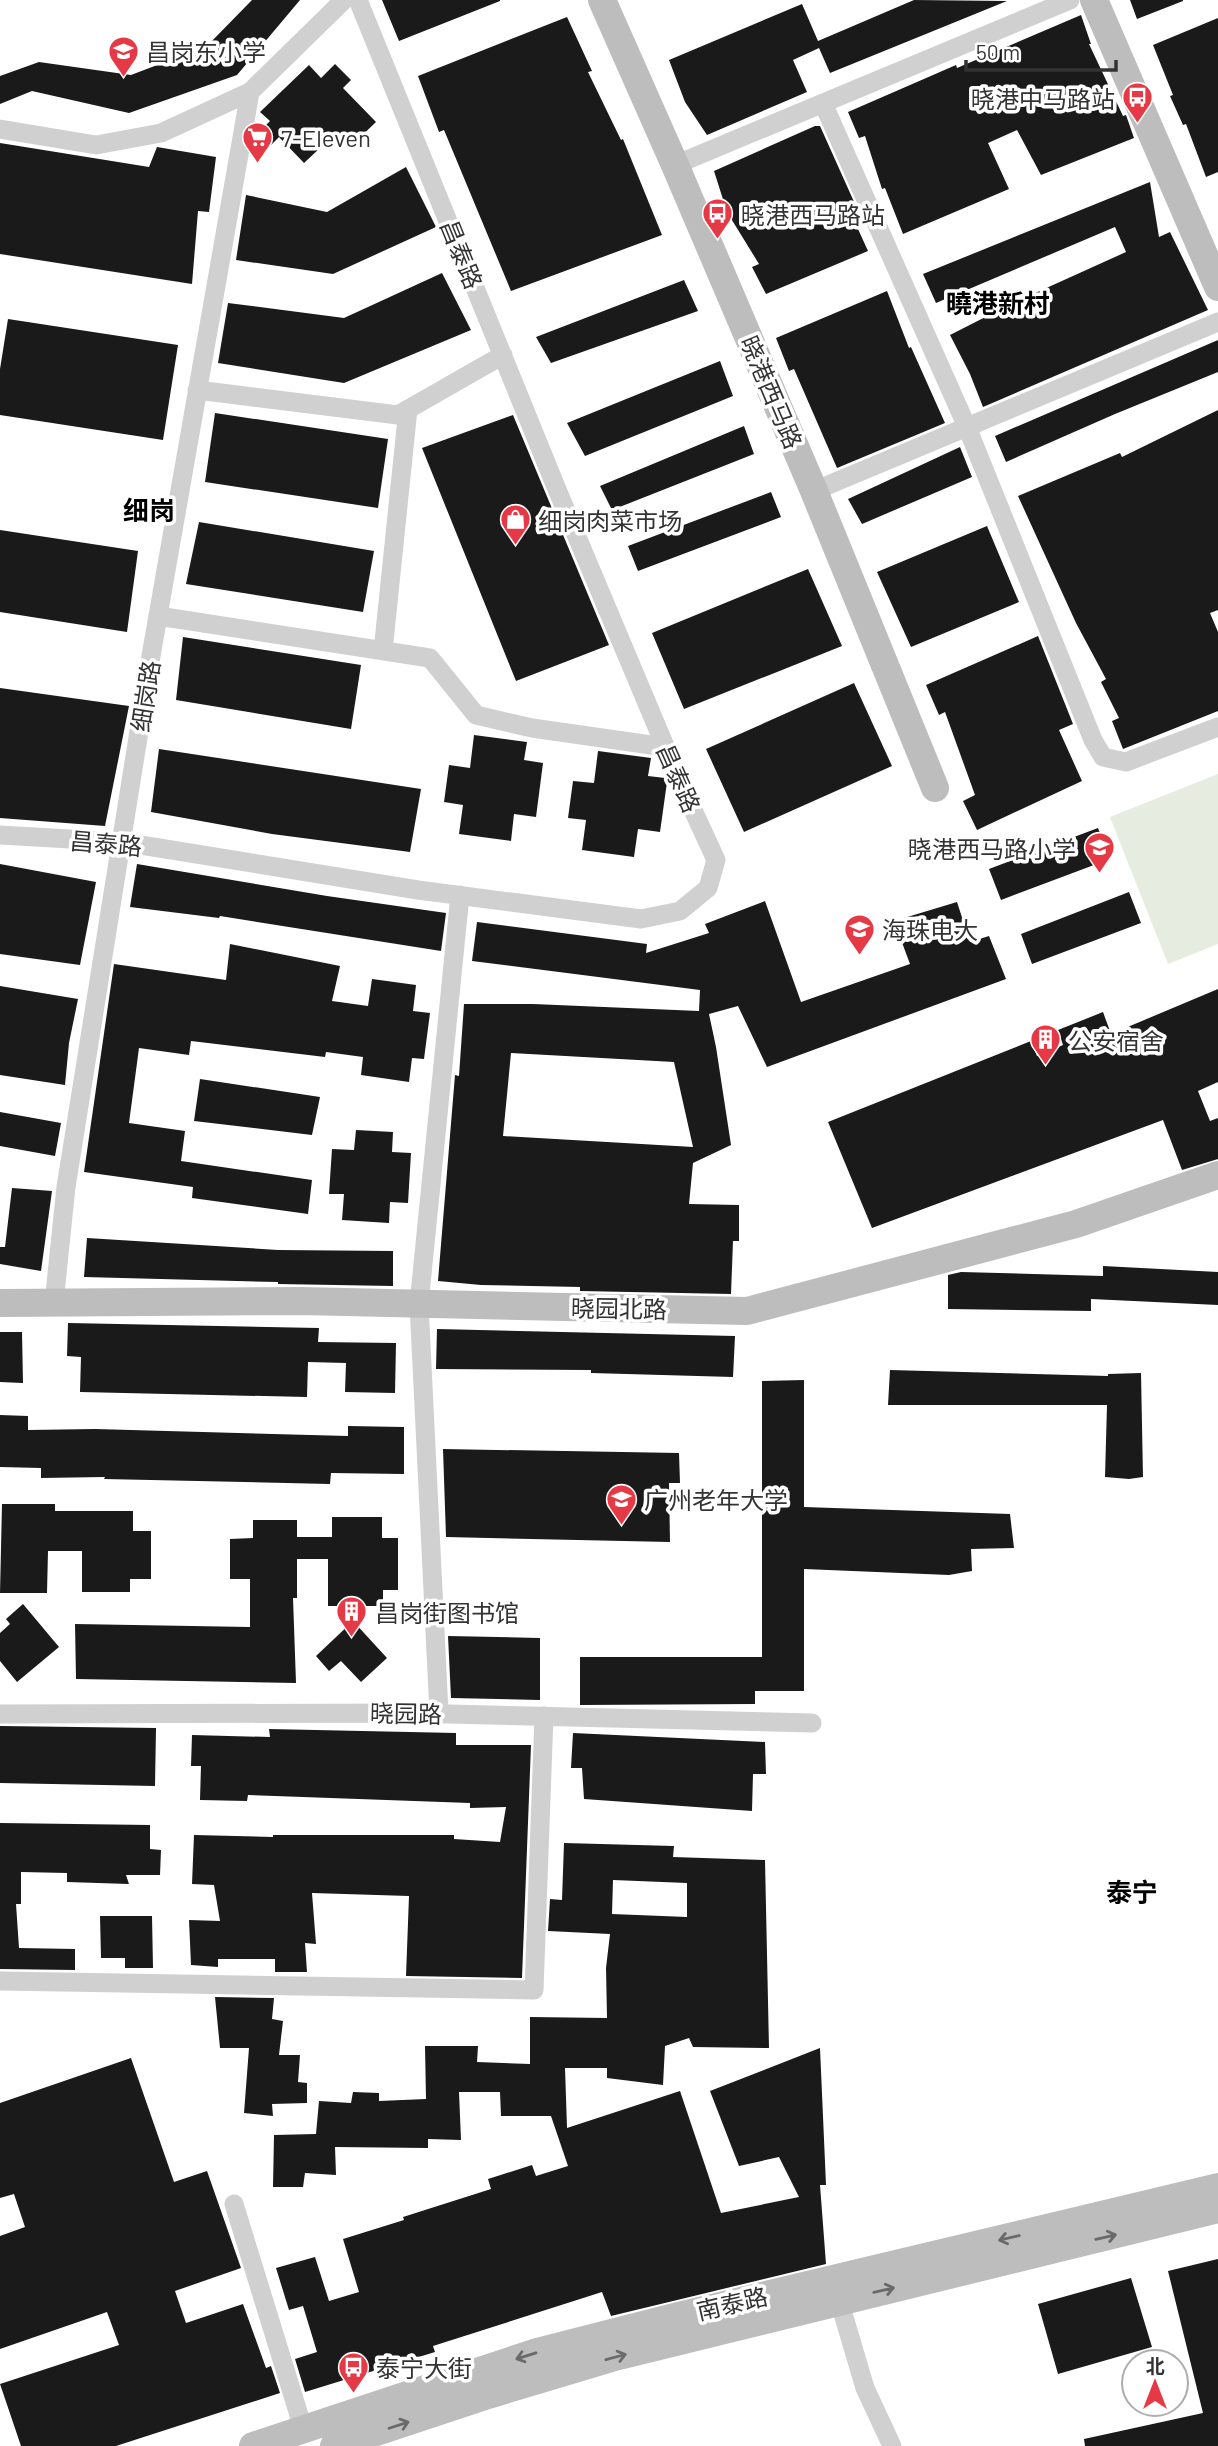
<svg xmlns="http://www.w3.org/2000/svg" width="1218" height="2446" font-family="Barlow,'Noto Sans SC',sans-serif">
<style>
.green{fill:#e6ecdf}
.building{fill:#1a1a1a;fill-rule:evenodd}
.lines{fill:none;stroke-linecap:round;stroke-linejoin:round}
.street{stroke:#d0d0d0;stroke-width:19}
.secondary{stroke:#bdbdbd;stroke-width:28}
.oneway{stroke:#6a6a6a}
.labels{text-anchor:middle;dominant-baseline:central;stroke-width:7;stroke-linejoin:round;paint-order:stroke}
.poi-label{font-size:24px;fill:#333;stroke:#fff;text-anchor:start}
.street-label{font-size:24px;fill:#333;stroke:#fff}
.neighbourhood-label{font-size:26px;font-weight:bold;fill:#000;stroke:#fff}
</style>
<rect width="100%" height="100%" fill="#fff"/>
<!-- green -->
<path class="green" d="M1218,774v170l-50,20 -58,-147z"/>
<!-- building -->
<path class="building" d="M252,0h48l-63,75 -108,38 -97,-22 -32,13v-28l39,-14 92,13 76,-29z
M382,0h118v1l-101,40z
M914,0l93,1 -177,72 -11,-25 -26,12 14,32 -100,43 -22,-33 -16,-42 133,-56 16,37z
M1130,0h53v1l-46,18z
M1081,15l10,29h-2l34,72 3,-1 8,23 -93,37 -24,-45 -29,13 21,46 -106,45 -18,-46 -3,1 -17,-53 -6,2 -11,-26 108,-47 1,3z
M567,17l25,54 -4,1 33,68 2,-1 39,96 -151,56 -67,-161 -5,2 -21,-56z
M1218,18v154l-12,5 -20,-53 -3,1 -13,-29 3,-1 -20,-50z
M335,64l16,16 -8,8 33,34 -28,27 -14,-14 -30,28 -25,-26 -10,10 -12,-13 13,-13 -10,-9 49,-47 12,13z
M815,126h5l35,78 -7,3 20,44 -102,43 -14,-27 7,-3 -32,-52 -13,-41z
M0,143l149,24 8,-20 59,10 -7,55 -11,-1 -6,73 -192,-30z
M406,167l30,60 -103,47 -97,-14 10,-65 81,17z
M1150,182l9,55 11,-5 38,78 -225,97 -13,-33 -20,-39 59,-30 117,-53 -11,-25 -179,76 -13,-29z
M442,273l29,57 -127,53 -126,-20 10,-60 116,15z
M684,280l14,31 -147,52 -15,-26z
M887,291l22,57 2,-1 34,76 -108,45 -43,-99 -5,2 -13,-33z
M8,319l170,26 -15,95 -163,-25v-46z
M1218,340v32l-103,42 -109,48 -11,-26z
M720,361l13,35 -148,60 -18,-33z
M1218,410v200l-8,3 8,19v79l-95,38 -11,-28 7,-3 -18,-36 5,-3 -30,-56 -58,-127 102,-43 2,4z
M215,413l173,26 -10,69 -173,-26z
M513,415l96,230 -93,36 -94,-233z
M744,426l10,28 -142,56 -12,-24z
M960,447l12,30 -110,47 -14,-25z
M771,492l10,25 -143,54 -10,-25z
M199,522l175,29 -11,61 -177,-28z
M987,526l32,76 -108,45 -34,-75z
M0,530l138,21 -11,81 -127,-20z
M808,569l34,77 -158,63 -32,-76z
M1038,636l35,88 -14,6 23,51 -105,49 -14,-29 12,-6 -30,-83 -6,3 -13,-30z
M183,637l178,28 -10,64 -175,-29z
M854,683l38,83 -148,66 -38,-83z
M0,688l129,18 -24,120 -105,-8z
M474,735l53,7 -3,18 19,3 -7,54 -22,-3 -3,27 -52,-7 4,-29 -19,-3 5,-37 21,3z
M159,749l262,40 -11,63 -138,-18 -121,-22z
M598,751l53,7 -3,18 17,2 2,4 -7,50 -22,-3 -4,28 -52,-7 4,-30 -18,-2 5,-37 21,2z
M1098,828l12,31 -109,41 -12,-31z
M0,864l96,18 -16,83 -80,-11z
M137,864l190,32 119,17 -5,38 -221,-35 -1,2 -89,-11z
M1129,892l12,31 -109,41 -11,-30z
M765,901l36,101 109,-38 -16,-43 63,-19 13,40 19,-6 17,43 -239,88 -29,-61 -29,8 7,33 15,98 -38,18 -4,41 50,1v36h-6l-2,53 -151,-3v-4l-99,-2 -43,-4 17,-206 4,1 5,-72h69l166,7 1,-21 -228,-29 5,-39 170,22 -1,9 63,-20 -4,-9zM511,1053l163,9 19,85 -190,-11z
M230,944l110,22 -8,35 36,5 4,-27 44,6 -3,26 17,2 -6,46 -12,-1 -3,24 -48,-7 2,-18 -37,-5 -1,5 -134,-16 -2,14 -50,-7 -10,75 56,8 -4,30 131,19 -4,34 -116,-16 1,-11 -109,-15 30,-208 112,16z
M0,986l78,13 -9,44 -4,42 -65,-10z
M1218,989v93l-20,9 12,30 8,-3v41l-36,11 -19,-50 -291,108 -44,-106 203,-81 6,15 26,-11 -5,-15 45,-18 8,22z
M200,1079l120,18 -8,38 -118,-14z
M0,1112l61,11 -6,33 -55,-10z
M356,1130l37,2 -1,20 19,1 -3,50 -18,-1 -1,21 -47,-3 2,-26h-15l3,-45 22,1z
M12,1188l40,3 -11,80 -41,-7v-17h5z
M87,1238l191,12 115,1v35l-115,-2v-2l-194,-5z
M1103,1266l115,6v33l-127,-6v12l-143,-2v-34l13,-3 142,4z
M68,1323l251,5 -1,14 78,1 -1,50 -50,-1 1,-29 -38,-1 -1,35 -227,-5 1,-35 -14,-1z
M437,1329l298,7 -2,41 -142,-4v-3l-155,-1z
M0,1332h22l1,51 -23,-1z
M890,1370l218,6v-2l33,-1 2,104 -14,2 -24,-2 2,-72h-219z
M804,1380v127l206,7 4,34 -43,1 1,22 -23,4 -145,-6v122h-49v13l-175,1v-48h182v-276z
M0,1415l28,1v14l67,-1 253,7v-10l56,1v47l-73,-1 -1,11 -226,-5 1,-2 -64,1v-10l-41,-1z
M443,1449l236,4 1,30h-11l1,59 -224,-5z
M2,1504h53v7h78v20h18v48h-21v13h-48v-41h-34l-1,42h-47z
M332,1517h50v21h16v52h-15v16h-55v-47h-31v39h-4l3,85 -220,-4 -1,-55 175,3v-48h-20v-40l23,-1v-18h44v17h35z
M23,1604l36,43 -42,35 -17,-21v-28l10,-9 -4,-5z
M353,1621l34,37 -26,24 -20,-21 -12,10 -13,-15z
M448,1636l92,2v62l-89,-2z
M0,1726l156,2 -1,58 -155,-3z
M269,1729l187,4v12h75l-9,233 -116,-2 3,-80 -97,-3 4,51 -11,-1 2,29h-32v-13h-57v8l-27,-2 -2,-45 31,1 -6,-36 -22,-1 2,-49 79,2v-2h181v4l46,3 6,-35 -36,1v-5l-222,-8 -1,6 -47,-1 1,-34h-10l1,-31 78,2z
M573,1733l192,9 1,32h-13l-1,37 -168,-12 -2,-31h-11z
M0,1823l150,2v24l11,1 -1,25h-34l3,9 -62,-2v-9l-46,-1v32h-5l3,44 56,1v21l-75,-1z
M564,1843l110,3 -1,11 92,3 4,188 -76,-1 -4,-9 -24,8 -2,39 -56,-7v-10h-42l2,60 113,-37 41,122 78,-16 -20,-40 -40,9 -29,-75 110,-43 6,137h-6l6,79 -215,52 -9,-24 -169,54 2,6 -130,40 -10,-33 22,-7 -14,-46 -14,4 -13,-42 39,-11 14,44 30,-9 -16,-53 61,-19 -1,-3 88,-28 -3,-10 44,-14 4,11 32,-10 -17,-50h-50l-1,-24h-41l2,48 -33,-1v9l-93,-1 1,28 -31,-2 -2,14h-30l1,-52 42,-1 3,-33 32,2 2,-11 26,1v8l47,-2 -1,-53h53l-1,16 53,2v-47l77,1 -1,-50 4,-34 -62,-3 2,-32 12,1zM613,1880l74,3v34l-75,-3z
M100,1916h52l1,52h-28v-10h-24z
M215,1997l59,1 -2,21 11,2 -4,34h21l-2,27 9,1v20l-35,1 1,12 -29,-3 5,-65h-29z
M131,2058l43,124 33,-11 34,97 -66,23 11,32 57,-19 23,64 5,-2 9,27 -164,53h-95l-21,-62 119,-39 -12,-33 -107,37v-113l25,-9 -11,-33 -14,4v-95z
M1218,2259v187h-133l-1,-7 119,-26 -35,-142z
M1131,2278l21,69 -94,27 -20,-70z"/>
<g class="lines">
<!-- street -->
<path class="street" d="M823,103l144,324 126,313 10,17 23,5 92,-35
M0,129l96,16 65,-12 89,-41 94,-92
M675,165l395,-165
M197,390l201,25 105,-60
M814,491l404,-169
M158,616l272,42 46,57 56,13 133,19
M383,651l25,-242
M0,835l122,7 296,48 223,29 39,-8 28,-23 8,-28 -35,-76 -125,-297 -198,-487
M54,1303l12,-116 86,-537 98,-558
M439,1713l-20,-409 41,-409
M0,1714l409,-1 403,10
M0,1981l534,9 10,-274
M234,2204l69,224
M836,2290l29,98 27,58"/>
<!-- secondary -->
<path class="secondary" d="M602,0l73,165 139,326 121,297
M1094,0l124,287
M0,1303l301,-2 446,10 329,-87 142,-49
M253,2446l284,-94 133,-34 548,-131
M334,2446l154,-51 123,-37 607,-149"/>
</g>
<!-- one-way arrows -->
<defs><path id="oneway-shaft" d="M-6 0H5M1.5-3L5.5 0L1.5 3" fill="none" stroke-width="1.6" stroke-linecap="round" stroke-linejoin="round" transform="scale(1.75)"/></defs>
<g class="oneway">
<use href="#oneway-shaft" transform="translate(1106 2237) rotate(-13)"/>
<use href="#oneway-shaft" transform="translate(1009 2238) rotate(167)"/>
<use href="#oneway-shaft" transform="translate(884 2290) rotate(-13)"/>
<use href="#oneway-shaft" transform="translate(526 2356) rotate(163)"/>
<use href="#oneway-shaft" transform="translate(616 2357) rotate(-15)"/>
<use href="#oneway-shaft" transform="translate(399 2425) rotate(-18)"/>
</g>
<!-- icons -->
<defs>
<symbol id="school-pin" viewBox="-11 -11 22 30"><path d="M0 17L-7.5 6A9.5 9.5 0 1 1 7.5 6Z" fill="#e63946" stroke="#fff"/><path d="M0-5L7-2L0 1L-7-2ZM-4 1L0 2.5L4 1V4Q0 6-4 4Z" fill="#fff"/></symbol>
<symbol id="bus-pin" viewBox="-11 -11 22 30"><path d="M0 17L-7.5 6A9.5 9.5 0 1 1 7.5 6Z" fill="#e63946" stroke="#fff"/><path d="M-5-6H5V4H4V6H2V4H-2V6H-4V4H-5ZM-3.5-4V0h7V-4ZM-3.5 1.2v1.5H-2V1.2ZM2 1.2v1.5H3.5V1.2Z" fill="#fff"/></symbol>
<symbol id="supermarket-pin" viewBox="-11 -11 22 30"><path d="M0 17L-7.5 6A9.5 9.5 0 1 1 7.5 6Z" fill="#e63946" stroke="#fff"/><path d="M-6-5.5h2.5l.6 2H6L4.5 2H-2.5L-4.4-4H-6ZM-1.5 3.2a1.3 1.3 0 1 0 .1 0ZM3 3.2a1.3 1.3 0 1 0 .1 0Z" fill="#fff"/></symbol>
<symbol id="shop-pin" viewBox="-11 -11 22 30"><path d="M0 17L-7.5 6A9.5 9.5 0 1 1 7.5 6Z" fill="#e63946" stroke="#fff"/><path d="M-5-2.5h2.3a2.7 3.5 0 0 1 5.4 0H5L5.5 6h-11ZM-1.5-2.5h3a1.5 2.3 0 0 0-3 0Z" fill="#fff"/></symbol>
<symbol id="building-pin" viewBox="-11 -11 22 30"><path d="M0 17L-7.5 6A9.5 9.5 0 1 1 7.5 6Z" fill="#e63946" stroke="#fff"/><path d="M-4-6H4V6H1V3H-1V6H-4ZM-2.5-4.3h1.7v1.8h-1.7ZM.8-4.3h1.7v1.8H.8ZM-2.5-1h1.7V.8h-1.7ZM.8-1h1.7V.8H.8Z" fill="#fff"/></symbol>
</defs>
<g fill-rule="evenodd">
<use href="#school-pin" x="106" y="34" width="35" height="47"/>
<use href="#bus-pin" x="1120" y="80" width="35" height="47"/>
<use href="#supermarket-pin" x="240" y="120" width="35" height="47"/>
<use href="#bus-pin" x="700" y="196" width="35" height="47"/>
<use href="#shop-pin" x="498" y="502" width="35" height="47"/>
<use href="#school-pin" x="1082" y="830" width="35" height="47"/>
<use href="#school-pin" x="842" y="912" width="35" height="47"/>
<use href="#building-pin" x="1028" y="1022" width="35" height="47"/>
<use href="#school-pin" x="604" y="1482" width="35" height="47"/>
<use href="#building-pin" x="334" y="1594" width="35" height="47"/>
<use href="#bus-pin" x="336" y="2350" width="35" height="47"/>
</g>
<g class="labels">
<!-- poi labels -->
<g class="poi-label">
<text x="146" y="51">昌岗东小学</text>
<text x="1115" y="98" text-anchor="end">晓港中马路站</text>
<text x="281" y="137">7-Eleven</text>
<text x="741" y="214">晓港西马路站</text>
<text x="538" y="520">细岗肉菜市场</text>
<text x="1076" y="848" text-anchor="end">晓港西马路小学</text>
<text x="882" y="929">海珠电大</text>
<text x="1068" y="1040">公安宿舍</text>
<text x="644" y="1499">广州老年大学</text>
<text x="375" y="1612">昌岗街图书馆</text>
<text x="376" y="2367">泰宁大街</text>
</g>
<!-- street labels -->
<g class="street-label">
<text transform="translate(462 254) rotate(68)">昌泰路</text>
<text transform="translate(772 392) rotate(67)">晓港西马路</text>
<text transform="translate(145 696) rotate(-81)">细岗路</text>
<text transform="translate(679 778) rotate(66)">昌泰路</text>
<text transform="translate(106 843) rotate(5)">昌泰路</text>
<text transform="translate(619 1308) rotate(1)">晓园北路</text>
<text transform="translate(406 1713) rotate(1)">晓园路</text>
<text transform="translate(732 2303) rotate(-13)">南泰路</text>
</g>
<!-- neighbourhood labels -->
<g class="neighbourhood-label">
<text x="998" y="302">曉港新村</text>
<text x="149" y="509">细岗</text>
<text x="1132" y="1891">泰宁</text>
</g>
</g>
<!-- north arrow -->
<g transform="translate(1155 2383)"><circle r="33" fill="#ffffff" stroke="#adadad" stroke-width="2"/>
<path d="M0-5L12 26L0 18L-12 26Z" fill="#e63946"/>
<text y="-10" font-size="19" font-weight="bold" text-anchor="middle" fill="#333333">北</text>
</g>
<!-- scale -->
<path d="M966 60v10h150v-10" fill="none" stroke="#333333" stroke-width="3.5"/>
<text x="976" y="60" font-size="21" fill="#333333" stroke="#ffffff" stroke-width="5" paint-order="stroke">50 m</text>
</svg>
